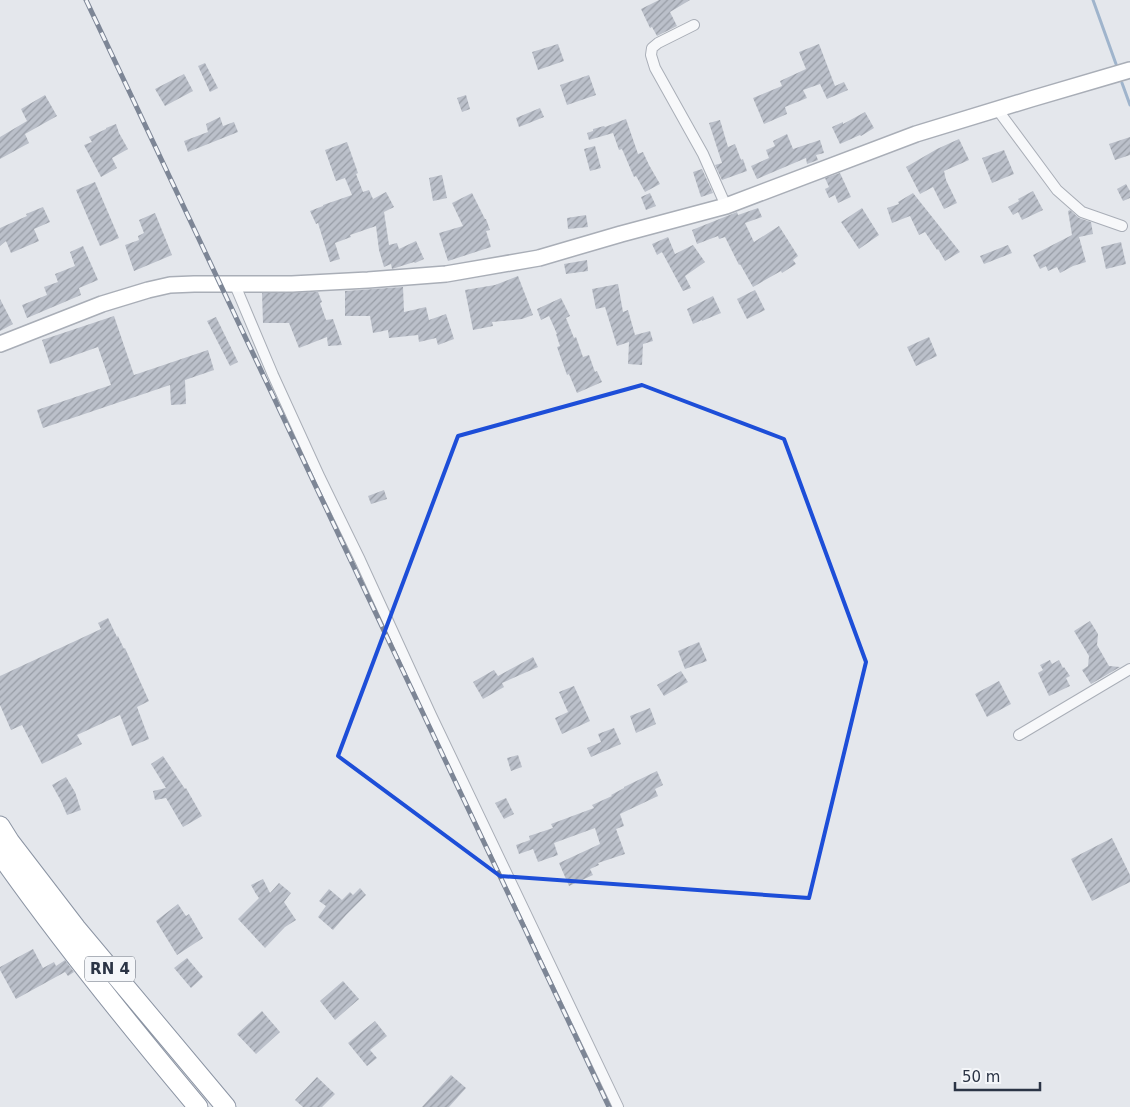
<svg xmlns="http://www.w3.org/2000/svg" width="1130" height="1107" font-family="'DejaVu Sans',sans-serif">
<style>
.lines{fill:none;stroke-linecap:round;stroke-linejoin:round}
.stream{stroke:#9fb4cc;stroke-width:3}
.building{fill:url(#building-hatch)}
.street-casing{stroke:#a9aeb7;stroke-width:12}
.secondary-casing{stroke:#a9aeb7;stroke-width:18}
.highway-casing{stroke:#8b94a3;stroke-width:21}
.street{stroke:#f7f8fa;stroke-width:10}
.secondary{stroke:#fff;stroke-width:15}
.highway{stroke:#fff;stroke-width:19}
.rail-casing{stroke:#7d8696;stroke-width:5}
.rail{stroke:#f4f6f9;stroke-width:3;stroke-dasharray:9;stroke-linecap:butt}
.marked{fill:none;stroke:#1d4ed8;stroke-width:4;stroke-linejoin:round}
.labels{text-anchor:middle;dominant-baseline:central;stroke-width:4;stroke-linejoin:round;paint-order:stroke}
.shield{fill:#f4f6f9;stroke:#676e7b;stroke-width:1}
.shield-label{font-size:15px;font-weight:bold;fill:#2b3445}
</style>
<defs>
<pattern id="building-hatch" width="6" height="6" patternUnits="userSpaceOnUse" patternTransform="scale(1.25)"><rect width="6" height="6" fill="#bbc0ca"/><path d="M-1 1l2-2M0 6l6-6M5 7l2-2" fill="none" stroke="#989da6"/></pattern>
</defs>
<rect width="100%" height="100%" fill="#e4e7ec"/>
<g class="lines">
<!-- stream -->
<path class="stream" d="M1093,0l23,64
M1122,83l8,22"/>
</g>
<!-- building -->
<path class="building" d="M659,0h31l-20,12 7,14 -20,10 -5,-9 -2,1 -9,-19z
M558,44l6,17 -26,9 -6,-18z
M819,44l16,42 9,-4 4,8 -21,9 -7,-15 -17,6 4,8 -22,9 2,7 -23,10 -11,-26 29,-12 -2,-5 26,-12 -7,-17z
M205,63l13,25 -8,4 -12,-26z
M184,74l9,17 -28,15 -10,-17z
M589,75l7,20 -29,10 -7,-20z
M45,95l12,21 -32,18 4,9 -29,16v-22l27,-16 -6,-12z
M466,95l4,14 -8,3 -5,-14z
M540,108l4,9 -25,10 -3,-9z
M865,112l9,16 -13,8 -1,-1 -20,9 -8,-17 11,-5v2z
M220,117l3,9 11,-4 4,10 -50,20 -4,-11 24,-9 -2,-8z
M626,119l12,35 5,-2 6,13 11,19 -15,8 -9,-16 -2,1 -12,-28 -3,1 -6,-17 -24,7 -2,-7 6,-2v-2l11,-3 1,1z
M720,120l8,27 7,-3 6,16 2,-1 4,12 -25,9 -7,-15 7,-2 -13,-40z
M116,124l3,9 9,16 -16,9 5,10 -16,9 -17,-32 8,-3 -3,-5 17,-8v-1z
M787,134l6,15 27,-9 4,13 -8,2 2,5 -11,4 -1,-6 -49,21 -6,-13 18,-8 -3,-8 9,-4 -2,-5z
M1130,137v18l-15,5 -6,-16z
M959,139l10,21 -25,11 2,9 11,23 -13,6 -11,-22 -13,7 -14,-27 31,-18z
M347,142l11,31 -2,1 7,18 6,-2 4,9 13,-7 8,15 -10,5 5,33 8,-2 2,6 17,-8 8,18 -9,4 -1,-1 -22,7 -1,-5 -7,3 -5,-17 -3,-24 -26,9 1,2 -16,6 5,16 -10,3 -12,-39 -2,1 -6,-13 13,-5v-1l29,-10 -7,-17 -9,3 -11,-31z
M595,146l6,22 -11,3 -6,-22z
M1004,150l10,24 -22,9 -10,-25z
M702,169l11,24 -12,4 -8,-25z
M840,173l11,24 -13,6 -3,-8 -6,3 -4,-9 4,-2 -4,-9z
M442,175l5,23 -14,3 -4,-23z
M95,182l24,56 -19,8 -24,-56z
M1126,184l4,7v7l-7,3 -6,-12z
M1033,191l10,19 -21,10 -4,-8 -5,3 -5,-8 11,-6 -1,-2z
M472,193l13,26h1l4,11 -4,1 5,16 -43,14 -9,-28 24,-7 -11,-23z
M650,193l6,13 -10,4 -5,-13z
M913,193l47,59 -15,9 -7,-12 -1,1 -12,-18 -6,3 -9,-19 -18,7 -5,-15 12,-4 -1,-2z
M43,207l7,15 -16,7 5,12 -28,12 -5,-12 -6,5v-18l27,-12 -1,-2z
M758,208l4,9 -17,6 9,19 25,-16 19,30 -5,4 3,4 -14,9 -1,-2 -28,16 -13,-23 -1,1 -14,-28 -6,2 -1,-3 -21,8 -5,-14 45,-18 1,3z
M862,208l17,27 -20,14 -18,-27z
M1070,210l9,8 12,4 2,12 -14,3 7,25 -13,4 -13,7 -3,-6 -9,4 -2,-5 -6,3 -7,-14 39,-20 -4,-24z
M155,213l17,42 -38,16 -9,-26 14,-5 -1,-4 6,-3 -5,-13z
M586,215l2,12 -20,2 -1,-11z
M668,237l7,17 18,-9 12,17 -20,14 6,12 -8,3 -21,-39 -5,3 -5,-11z
M1121,242l5,22 -20,5 -5,-22z
M1008,245l4,8 -28,11 -4,-8z
M83,246l15,34 -19,8 2,7 -54,23 -5,-13 25,-10 -3,-8 14,-5 -3,-8 20,-8 -5,-14z
M587,260l1,11 -22,3 -2,-10z
M518,276l15,39 -11,4 -30,3 1,4 -20,4 -8,-40 30,-5z
M618,284l5,28 5,-2 7,25 15,-4 3,10 -10,3 -1,21 -14,-1 1,-22 -12,4 -12,-39 -9,2 -4,-20z
M403,287l1,25 22,-5 3,13 17,-6 8,25 -16,6 -2,-7 -17,4 -1,-7 -29,3 -1,-8 -15,3 -3,-17h-25v-25z
M755,290l10,20 -18,9 -10,-20z
M318,292l4,10 -2,1 6,17 7,-1 9,26 -14,1 -1,-9 -28,11 -10,-25h-26l-1,-30z
M713,296l8,17 -19,8v-1l-9,4 -6,-15z
M561,298l9,18 -4,2 8,20 2,-1 7,20 6,-2 6,17 2,-1 5,11 -25,11 -8,-19 -2,1 -10,-28 3,-1 -4,-12h1l-8,-18 -8,4 -4,-11z
M0,299l13,25 -13,7z
M114,316l20,59 74,-25 6,20 -29,10 1,24 -15,1 -1,-20 -127,43 -6,-18 74,-25 -13,-38 -48,17 -8,-24z
M216,317l22,45 -8,4 -23,-45z
M929,337l8,19 -21,10 -9,-19z
M384,490l3,9 -16,5 -3,-8z
M108,618l9,19 1,-1 6,13 1,-1 24,53 -12,6 12,32 -17,7 -12,-31 -43,20 5,9 -40,20 -20,-39 -11,5 -11,-25v-29l101,-47 -3,-6z
M1090,621l8,13 -1,11 12,21 11,1 -29,17 -9,-14 6,-4 1,-10 -15,-25z
M699,642l8,19 -22,8 -7,-18z
M533,657l5,10 -36,16 2,4 -21,12 -10,-17 21,-12 4,6z
M1050,660l2,4 7,-4 4,8 1,-1 6,9 -4,2 4,8 -21,10 -11,-23 5,-3 -3,-5z
M681,671l7,11 -24,14 -7,-11z
M999,681l12,23 -24,13 -12,-23z
M574,686l16,35 -28,13 -7,-16 13,-6 -9,-20z
M650,708l6,16 -20,9 -6,-17z
M614,728l7,16 -30,13 -4,-9 14,-6 -3,-8z
M518,755l4,12 -11,4 -4,-13z
M163,756l22,33 1,-1 16,28 -19,11 -17,-29 -11,2 -2,-9 13,-3 -15,-24z
M657,771l6,14 -8,4 3,7 -38,18 4,12 -8,3 9,25 -27,9 1,2 -9,4 3,6 -24,11 -10,-23 41,-19 -5,-16 -41,15 4,12 -20,7 -5,-13 -14,5 -3,-9 14,-5 -1,-4 24,-8 -2,-4 43,-16 -2,-3 20,-9 -1,-1 13,-7v-1z
M66,777l9,15 6,18 -14,5 -6,-14 -9,-16z
M506,798l8,16 -10,5 -9,-16z
M1112,838l18,37v7l-38,19 -21,-42z
M263,879l7,14 9,-10 12,10 -7,9 12,18 -11,7 -20,21 -27,-29 21,-21 -3,-4 -5,-9z
M360,888l6,7 -20,20 -13,15 -15,-13 8,-11 -7,-5 10,-12 13,11 8,-8 3,3z
M178,904l8,12 3,-2 14,24 -26,17 -21,-34z
M33,949l10,19 11,-6 2,4 9,-6 9,12 -6,4 -3,-4 -49,27 -16,-29v-3z
M187,958l16,19 -12,11 -17,-20z
M343,981l16,18 -24,21 -15,-19z
M262,1011l18,21 -24,22 -19,-20z
M375,1021l12,15 -17,14 7,8 -10,8 -19,-23z
M451,1075l15,13 -17,19h-27z
M317,1077l18,17 -13,13h-19l-8,-7z"/>
<g class="lines">
<defs>
<path id="street" d="M694,25l-36,18 -6,5 -1,7 4,13 48,86 23,52
M997,109l60,81 25,22 40,14
M235,285l38,90 47,103 40,82 71,155 187,392
M1019,735l111,-66"/>
<path id="secondary" d="M0,344l102,-40 46,-14 22,-5 24,-1h98l76,-4 78,-6 93,-16 82,-24 105,-28 190,-72 115,-35 99,-29"/>
<path id="highway" d="M0,826l10,16 66,86 150,179
M0,854c62,88 129,171 198,253"/>
</defs>
<!-- street casing -->
<use href="#street" class="street-casing"/>
<!-- secondary casing -->
<use href="#secondary" class="secondary-casing"/>
<!-- highway casing -->
<use href="#highway" class="highway-casing"/>
<!-- street -->
<use href="#street" class="street"/>
<!-- secondary -->
<use href="#secondary" class="secondary"/>
<!-- highway -->
<use href="#highway" class="highway"/>
<defs>
<path id="rail" d="M86,0l523,1107"/>
</defs>
<!-- rail casing -->
<use href="#rail" class="rail-casing"/>
<!-- rail -->
<use href="#rail" class="rail"/>
</g>
<!-- marked area -->
<path class="marked" d="M642,385l142,54 82,223 -57,236 -309,-22 -162,-120 120,-320z"/>
<g class="labels">
<!-- shield labels -->
<rect class="shield" x="85" y="956.5" width="50" height="25" rx="4"/>
<g class="shield-label">
<text x="110" y="969">RN 4</text>
</g>
</g>
<!-- scale -->
<path d="M955 1082v8h85v-8" fill="none" stroke="#2b3445" stroke-width="2.5"/>
<text x="962" y="1082" font-size="15" fill="#2b3445" stroke="#f4f6f9" stroke-width="4" paint-order="stroke">50 m</text>
</svg>
